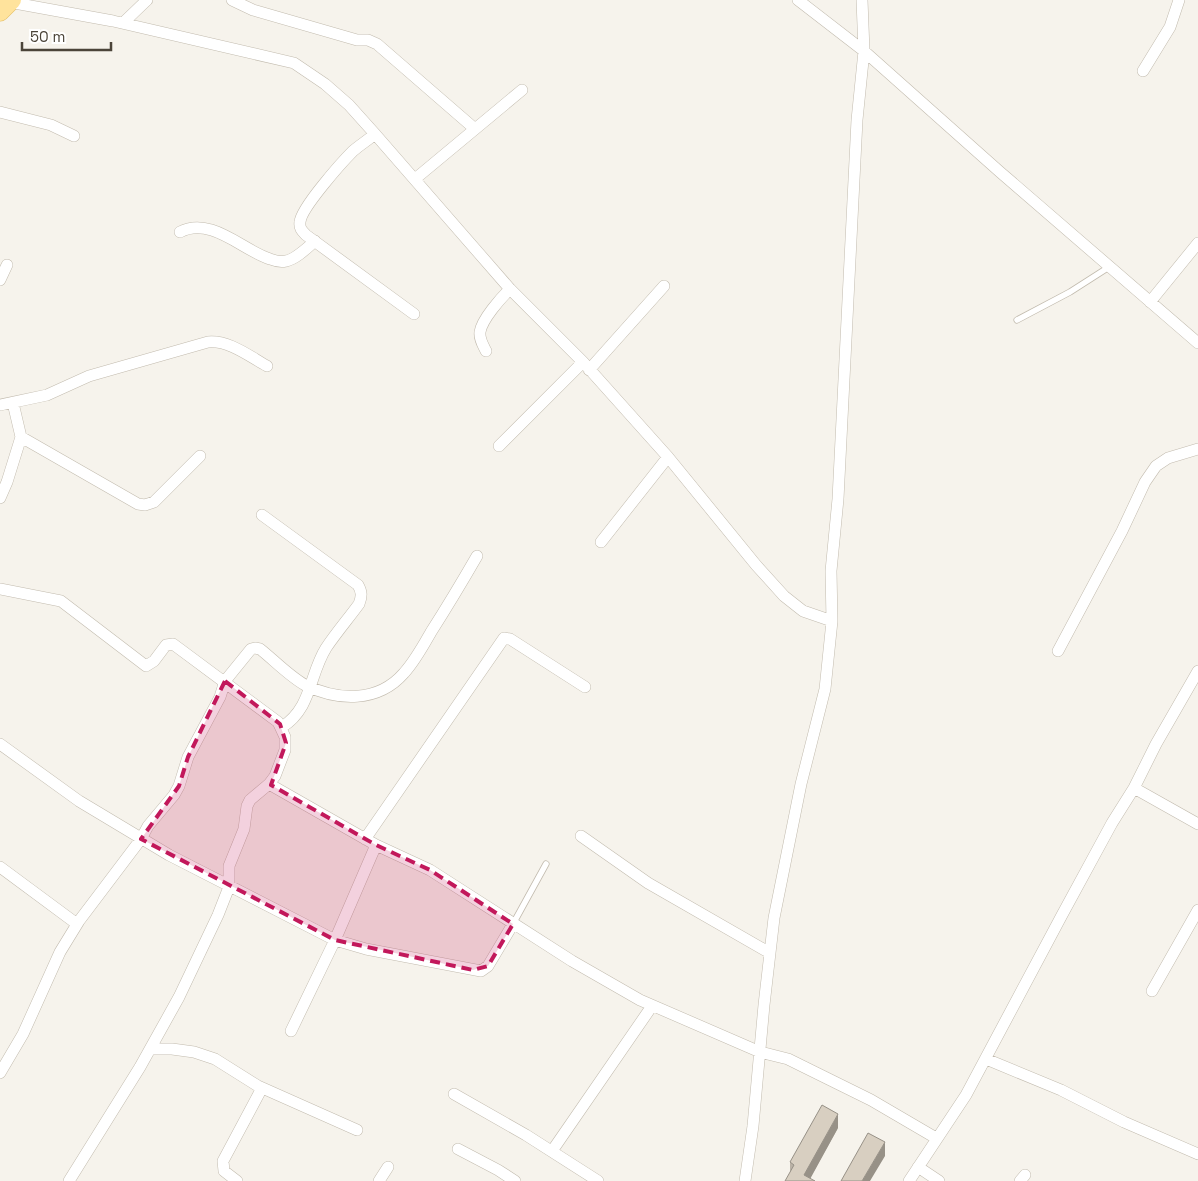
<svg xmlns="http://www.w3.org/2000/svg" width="1198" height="1181" font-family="'Space Grotesk',sans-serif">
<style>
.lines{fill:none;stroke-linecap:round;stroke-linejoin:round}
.lane-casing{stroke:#c2bbae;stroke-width:7}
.street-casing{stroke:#c2bbae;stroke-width:12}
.primary-casing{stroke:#e6c16a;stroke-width:19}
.lane{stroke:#fff;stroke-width:5.5}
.street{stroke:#fff;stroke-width:11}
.primary{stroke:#ffe39c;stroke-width:18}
.wall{fill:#bab2a6}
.shaded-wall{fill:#979187}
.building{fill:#d8cfc1;stroke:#979187}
.marked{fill:#c2185b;fill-opacity:0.2;stroke:#c2185b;stroke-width:4;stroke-dasharray:10 6;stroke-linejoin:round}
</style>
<rect width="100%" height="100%" fill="#f6f3ec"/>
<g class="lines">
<defs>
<path id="lane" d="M1017,320l53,-28 39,-25
M513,924l33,-60"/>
<path id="street" d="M232,0l21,10 104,30h11l9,4 98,85
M798,0l66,51 136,121 198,171
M9,2l104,19 181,42 31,21 24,21 26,29 135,155 73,73 85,95 88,108 28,31 19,15 29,10
M123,23l24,-23
M1143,71l27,-44 9,-27
M0,112l51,13 23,11
M375,134c-7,6 -15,11 -22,17 -11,11 -52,57 -53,71 -1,6 2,9 6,13l108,79
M415,179l107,-89
M180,232c31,-16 62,18 90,27 5,2 11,3 16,2 10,-2 21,-13 29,-20
M0,280l7,-15
M1150,302l48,-59
M486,351c-3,-6 -7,-12 -6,-19 2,-13 21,-34 30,-43
M589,370l75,-84
M0,405l47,-10 42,-19 119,-34c21,-2 41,14 59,24
M21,437l117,67 7,1 9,-3 46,-46
M499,446l84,-84
M0,498l7,-16 14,-45 -8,-34
M262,515l96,70c4,7 4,11 1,19 -11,15 -23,29 -33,44 -17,27 -14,60 -44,79
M601,542l67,-85
M0,589l61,12 85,65 8,-5 12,-16 7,-1 105,78 7,15v13l-10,26 -6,8 -19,16 -3,6 -3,23 -15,37v21l-11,28 -39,82 -39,70 -71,114
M1058,651l64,-120 23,-49 11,-16 12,-8 30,-9
M0,744l79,57 90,54 166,85 31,9 115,22 7,-5 25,-42
M269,784l107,61 54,25 142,91 68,39 120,52 28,7 83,41 65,38
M1134,788l64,36
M581,836l67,47 122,70
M365,839l139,-201 6,1 75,48
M0,867l77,57
M1152,991l46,-81
M291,1031l44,-91 41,-95
M150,1049h22l22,3 21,7 43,27 99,44
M986,1059l75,31 63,32 74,32
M0,1073l23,-39 37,-82 19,-31 62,-82 7,-13 26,-31 5,-9 9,-29 32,-60 5,-16 26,-32 4,-1 5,1c14,11 29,27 45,36 33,16 73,18 99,-12 11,-12 19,-27 27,-41 16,-25 31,-50 46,-76
M454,1094l72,41 72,46
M458,1149l40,21 17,11
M552,1151l100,-145
M918,1167l21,14
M237,1181l-13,-10 -1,-10 39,-73
M379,1181l9,-14
M745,1181l8,-55 11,-121 10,-87 27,-134 24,-95 7,-68 -1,-50 7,-72 19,-379 7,-69 -2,-51
M909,1181l57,-86 96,-180 50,-92 22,-35 22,-44 42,-73
M1020,1181l5,-6"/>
<path id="primary" d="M0,12l12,-12"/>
</defs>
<!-- lane casing -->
<use href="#lane" class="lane-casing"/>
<!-- street casing -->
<use href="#street" class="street-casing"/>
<!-- primary casing -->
<use href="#primary" class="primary-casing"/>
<!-- lane -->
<use href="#lane" class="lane"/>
<!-- street -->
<use href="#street" class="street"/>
<!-- primary -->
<use href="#primary" class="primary"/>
</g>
<!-- wall -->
<path class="wall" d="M838,1128l-28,50 -20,-5v-11z"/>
<!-- shaded-wall -->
<path class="shaded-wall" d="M838,1114v14l-29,53 -5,-6z
M885,1142v14l-15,25h-8z"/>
<!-- building -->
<path class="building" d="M822,1105l16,9 -34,61 11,6h-30l9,-16 -4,-3z
M868,1133l17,9 -23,39h-21z"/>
<!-- marked area -->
<path class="marked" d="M225,681l55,43 6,19 -15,42 105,60 54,25 83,54 -25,42 -15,4 -138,-30 -194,-101 38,-53 9,-29z"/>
<!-- scale -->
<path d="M22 42v8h89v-8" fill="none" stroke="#4b4439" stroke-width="2.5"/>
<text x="30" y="42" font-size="15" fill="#4b4439" stroke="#ffffff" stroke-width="4" paint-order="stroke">50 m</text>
</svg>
